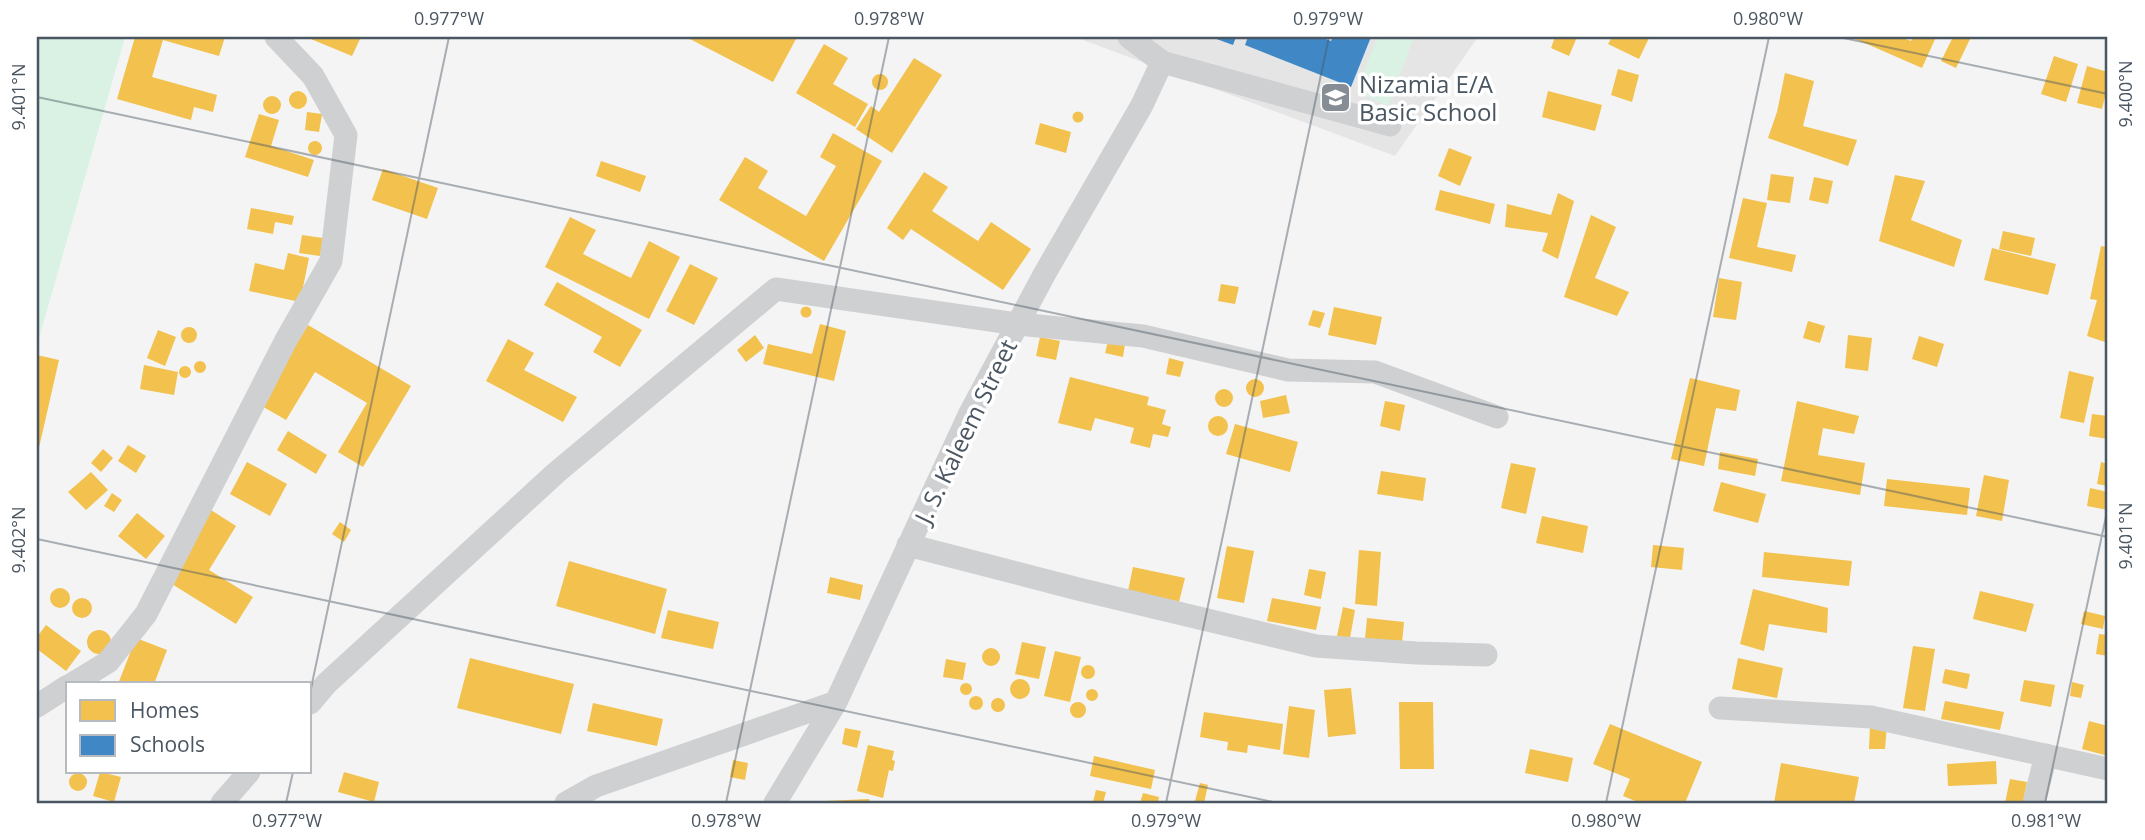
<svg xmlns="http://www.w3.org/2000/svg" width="2145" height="840" font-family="'Open Sans',sans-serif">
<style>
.education{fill:#e6e5e6}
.green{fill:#d9f2e3}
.homes{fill:#f2c14e}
.schools{fill:#3f88c5}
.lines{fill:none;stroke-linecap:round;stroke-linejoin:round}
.street{stroke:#ced0d2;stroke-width:23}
.ticks{fill:none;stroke:#4a5661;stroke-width:2;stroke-opacity:0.45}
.labels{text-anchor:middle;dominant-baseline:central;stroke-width:7;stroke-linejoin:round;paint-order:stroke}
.poi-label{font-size:24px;fill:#4a5661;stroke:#fff;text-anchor:start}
.street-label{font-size:24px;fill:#4a5661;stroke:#fff}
.neatline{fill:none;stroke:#4a5661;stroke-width:2.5}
.ticks-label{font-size:18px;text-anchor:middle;fill:#4a5661}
</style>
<rect width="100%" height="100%" fill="#f4f4f4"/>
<!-- education -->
<path class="education" d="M1075,37h403l-83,119z"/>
<!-- green -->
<path class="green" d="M37,37h88l-88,308z
M1377,37h37l-26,69 -31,-14z"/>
<!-- homes -->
<path class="homes" d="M135,37h90l-6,19 -56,-16 -11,37 65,18 -4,17 -19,-5 -3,13 -74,-21z
M306,37h55l-9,19z
M686,37h111l-24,45z
M1555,37h22l-8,19 -18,-8z
M1612,37h33l4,1 -10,21 -31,-15z
M1851,37h49l11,4 2,-4h23l-14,31z
M1953,37h18l-15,31 -15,-7z
M824,44l24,14 -15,26 35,20 -13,23 -59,-34z
M2054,56l24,8 -12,38 -25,-8z
M914,58l28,17 -50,78 -36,-24 15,-23 8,6z
M2087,66l21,6v13l-6,24 -25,-6z
M1618,69l21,6 -7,27 -21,-7z
M1785,73l29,8 -11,45 54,14 -9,26 -80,-28 9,-26z
M872 82a8 8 0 1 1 16 0a8 8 0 1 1-16 0Z
M1548,91l54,14 -7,26 -53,-14z
M289 100a9 9 0 1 1 18 0a9 9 0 1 1-18 0Z
M263 105a9 9 0 1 1 18 0a9 9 0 1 1-18 0Z
M1072.5 117a5.5 5.5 0 1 1 11 0a5.5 5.5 0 1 1-11 0Z
M307,112l15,2 -3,18 -14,-2z
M259,114l20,6 -8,26 43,14 -6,17 -63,-20z
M1040,123l31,9 -5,21 -31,-9z
M833,133l49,28 -58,100 -105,-61 26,-43 23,14 -10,17 48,28 30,-50 -16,-9z
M308 148a7 7 0 1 1 14 0a7 7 0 1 1-14 0Z
M1449,148l23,9 -12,29 -22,-10z
M601,161l45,15 -6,16 -44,-16z
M383,169l55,19 -11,31 -55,-19z
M924,172l24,15 -16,24 46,30 13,-19 40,27 -28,41 -92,-61 -8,11 -16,-12z
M1771,174l23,3 -4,26 -23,-3z
M1895,175l30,6 -14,39 51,20 -8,27 -75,-26z
M1814,177l19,4 -5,23 -19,-4z
M1440,190l55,14 -5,20 -55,-14z
M1558,193l16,8 -16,58 -16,-8 6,-18 -43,-6 2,-23 44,11z
M1743,198l24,5 -10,44 39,8 -4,17 -63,-14z
M251,208l43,8 -2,9 -17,-3 -2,12 -26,-5z
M1591,215l25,12 -21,51 34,14 -12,24 -53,-19z
M570,217l26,13 -13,24 48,24 18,-37 31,16 -31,62 -104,-52z
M2003,231l32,7 -4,18 -32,-7z
M302,235l21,3 -3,18 -21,-3z
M2101,246l7,1v96l-21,-7 10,-36 -7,-1z
M1992,248l64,16 -8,31 -64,-15z
M288,253l21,5 -9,44 -51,-11 6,-28 29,7z
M690,264l28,14 -24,47 -28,-14z
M1719,278l23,4 -6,38 -23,-3z
M557,282l85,48 -22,37 -27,-15 9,-15 -58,-32z
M1221,284l18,3 -4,17 -17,-3z
M800.5 312a5.5 5.5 0 1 1 11 0a5.5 5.5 0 1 1-11 0Z
M1334,307l48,10 -6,28 -48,-10z
M1313,310l12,3 -5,15 -12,-3z
M1808,321l17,5 -5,17 -17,-5z
M820,324l26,7 -12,50 -71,-17 5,-20 44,10z
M308,325l103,61 -48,81 -25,-15 29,-49 -52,-31 -29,48 -26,-15z
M181 335a8 8 0 1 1 16 0a8 8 0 1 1-16 0Z
M158,330l18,7 -11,29 -18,-8z
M755,335l9,13 -18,14 -9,-12z
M1848,335l24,3 -4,33 -23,-3z
M1919,336l25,8 -7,23 -25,-8z
M1040,337l20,4 -4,19 -20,-4z
M508,339l26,14 -10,17 53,27 -14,25 -77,-41z
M1108,341l17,3 -2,13 -18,-4z
M37,355l22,5 -21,92h-1z
M1169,358l15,4 -4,15 -14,-3z
M194 367a6 6 0 1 1 12 0a6 6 0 1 1-12 0Z
M144,365l34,7 -4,23 -34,-6z
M179 372a6 6 0 1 1 12 0a6 6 0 1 1-12 0Z
M2069,371l25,6 -10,46 -24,-5z
M1070,377l79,20 -2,8 19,5 -4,14 9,3 -3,10 -15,-3 -3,14 -20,-5 4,-15 -39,-10 -4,13 -33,-8z
M1690,378l50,12 -4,21 -20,-3 -12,58 -33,-7z
M1246 388a9 9 0 1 1 18 0a9 9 0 1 1-18 0Z
M1215 398a9 9 0 1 1 18 0a9 9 0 1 1-18 0Z
M1286,395l4,18 -27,5 -3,-17z
M1385,401l20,4 -5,26 -20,-5z
M1797,401l62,15 -5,18 -31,-6 -5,27 47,8 -5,32 -79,-14z
M2092,414l16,2v23l-19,-3z
M1208 426a10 10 0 1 1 20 0a10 10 0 1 1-20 0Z
M1235,424l63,18 -8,30 -64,-18z
M288,431l39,24 -11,19 -39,-24z
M128,445l18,11 -10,17 -18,-12z
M103,449l10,9 -12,14 -10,-9z
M1720,452l38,7 -3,17 -37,-7z
M247,462l40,22 -17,32 -40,-22z
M2101,462l7,2v22l-11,-2z
M1511,463l25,5 -10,46 -25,-6z
M1381,471l45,7 -3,23 -46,-7z
M91,472l17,18 -22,20 -18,-18z
M1984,475l25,5 -7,41 -26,-5z
M1887,479l83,9 -3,27 -83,-9z
M1721,482l45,12 -8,29 -45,-12z
M2090,488l18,4v18l-21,-4z
M112,493l10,7 -8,12 -10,-6z
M211,510l25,16 -27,44 44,27 -17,27 -69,-43z
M137,513l28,23 -19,23 -28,-23z
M1542,516l46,10 -5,27 -47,-10z
M340,522l11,8 -7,12 -12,-8z
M1653,545l31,3 -2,22 -31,-3z
M1227,546l27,5 -10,52 -27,-5z
M1359,550l22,2 -4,54 -22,-2z
M1764,552l88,9 -3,25 -87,-9z
M569,561l98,28 -12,45 -99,-28z
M1133,567l52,11 -6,24 -51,-11z
M1309,569l17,3 -5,27 -17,-4z
M830,577l33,8 -3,15 -33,-7z
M50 598a10 10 0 1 1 20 0a10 10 0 1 1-20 0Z
M1753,589l75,19 -1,25 -58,-9 -5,27 -24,-7z
M1980,591l54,13 -8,28 -53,-13z
M1272,598l49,9 -5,23 -49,-9z
M72 608a10 10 0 1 1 20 0a10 10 0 1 1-20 0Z
M1343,607l12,3 -5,28 -13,-2z
M668,610l51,12 -6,27 -52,-11z
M2084,611l21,5 -2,13 -22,-5z
M1367,618l37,4 -2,21 -37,-4z
M46,625l35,26 -15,20 -29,-22v-12z
M87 642a12 12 0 1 1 24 0a12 12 0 1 1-24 0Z
M2099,634l9,1v21l-12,-2z
M136,638l31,12 -13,34h-36z
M1022,642l24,5 -7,32 -24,-5z
M1913,646l22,3 -10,62 -22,-3z
M982 657a9 9 0 1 1 18 0a9 9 0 1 1-18 0Z
M1055,651l26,6 -11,45 -26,-6z
M470,658l104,26 -13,50 -104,-26z
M1738,658l45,10 -6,30 -45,-9z
M946,659l20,4 -3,17 -20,-3z
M1081 672a7 7 0 1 1 14 0a7 7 0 1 1-14 0Z
M1945,669l25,5 -3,15 -25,-6z
M1010 689a10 10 0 1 1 20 0a10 10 0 1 1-20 0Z
M2024,680l31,5 -4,22 -31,-6z
M2072,682l12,3 -3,13 -11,-2z
M960 689a6 6 0 1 1 12 0a6 6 0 1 1-12 0Z
M1351,688l5,46 -28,3 -4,-47z
M1086 695a6 6 0 1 1 12 0a6 6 0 1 1-12 0Z
M969 703a7 7 0 1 1 14 0a7 7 0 1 1-14 0Z
M991 705a7 7 0 1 1 14 0a7 7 0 1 1-14 0Z
M1945,701l59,11 -4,18 -59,-11z
M1399,702h34l1,67h-34z
M1070 710a8 8 0 1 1 16 0a8 8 0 1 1-16 0Z
M593,703l70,16 -6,27 -70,-15z
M1289,706l26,4 -6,48 -26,-4z
M1204,712l79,12 -3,26 -32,-5 -1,8 -20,-3 1,-8 -28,-5z
M2089,721l19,5v30l-26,-7z
M1610,724l92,38 -17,41h-45l-17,-7 7,-17 -37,-15z
M1870,724l17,1 -2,24h-16z
M845,728l16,3 -4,17 -15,-4z
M868,745l26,6 -2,9 3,1 -2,10 -4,-1 -6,28 -26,-7z
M1530,749l43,9 -5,24 -43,-9z
M1094,756l61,14 -4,19 -61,-13z
M733,760l15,3 -3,17 -15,-3z
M1996,761l1,23 -49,2 -1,-22z
M1781,763l78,14 -5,26h-80z
M100,772l21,5 -7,25 -21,-6z
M344,772l35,10 -5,20 -36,-10z
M69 782a9 9 0 1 1 18 0a9 9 0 1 1-18 0Z
M2010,779l17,3 -4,21h-18z
M1200,783l8,2 -4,18 -9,-2z
M1096,790l10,2 -3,11 -10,-1z
M1143,793l16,4 -1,6h-18z
M869,799l1,4h-46v-2z"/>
<!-- schools -->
<path class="schools" d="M1211,37h25l-3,8z
M1248,37h73l10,4 2,-4h38l-20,50 -106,-42z"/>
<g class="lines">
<!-- street -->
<path class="street" d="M1129,37l33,25 228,63
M908,545l170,44 238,57 100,7 70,2
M72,684l36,-22 38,-48 140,-274 45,-79 15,-126 -33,-59 -37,-39
M310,703l17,-20 230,-211 219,-183 242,35 125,12 145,34 87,2 122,45
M37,706l31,-20
M1720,708l151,9 237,52
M222,803l27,-31
M566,803l30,-17 240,-84
M775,803l61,-101 133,-287 76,-142 97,-168 20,-43
M2034,803l12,-48"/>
</g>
<!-- ticks -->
<path class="ticks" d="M1839,37l269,57M37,97l2071,440M37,539l1241,264M310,693l139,-656M286,803l7,-31M726,803l163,-766M1166,803l163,-766M1606,803l163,-766M2045,803l63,-296"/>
<!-- icons -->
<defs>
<symbol id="school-square" viewBox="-11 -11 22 22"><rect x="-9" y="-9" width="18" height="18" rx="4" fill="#868d94" stroke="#fff"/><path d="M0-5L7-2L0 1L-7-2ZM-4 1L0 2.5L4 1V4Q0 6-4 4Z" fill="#fff"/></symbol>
</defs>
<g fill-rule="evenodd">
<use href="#school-square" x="1318" y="80" width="35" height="35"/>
</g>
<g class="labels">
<!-- poi labels -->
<g class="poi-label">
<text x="1359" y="83">Nizamia E/A<tspan x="1359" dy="28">Basic School</tspan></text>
</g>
<!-- street labels -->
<g class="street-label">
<text transform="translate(965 431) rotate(-64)">J. S. Kaleem Street</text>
</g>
</g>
<!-- border -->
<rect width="2145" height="840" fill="none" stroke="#ffffff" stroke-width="77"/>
<!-- legend -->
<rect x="66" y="682" width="245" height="91" fill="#ffffff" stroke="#b7bbc0" stroke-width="2"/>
<rect x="80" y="700" width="35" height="21" fill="#f2c14e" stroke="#b7bbc0" stroke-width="2"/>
<text x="130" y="718" font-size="21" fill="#4a5661">Homes</text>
<rect x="80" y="735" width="35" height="21" fill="#3f88c5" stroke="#b7bbc0" stroke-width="2"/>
<text x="130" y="752" font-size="21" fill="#4a5661">Schools</text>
<rect x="38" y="38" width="2068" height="764" class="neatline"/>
<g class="ticks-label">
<text x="449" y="25">0.977°W</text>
<text x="889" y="25">0.978°W</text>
<text x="1328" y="25">0.979°W</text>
<text x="1768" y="25">0.980°W</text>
<text transform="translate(2126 94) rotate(-90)" y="6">9.400°N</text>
<text transform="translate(19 97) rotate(-90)" y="6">9.401°N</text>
<text transform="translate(2126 536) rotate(-90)" y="6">9.401°N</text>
<text transform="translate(19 540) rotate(-90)" y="6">9.402°N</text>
<text x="287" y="827">0.977°W</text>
<text x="726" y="827">0.978°W</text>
<text x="1166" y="827">0.979°W</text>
<text x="1606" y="827">0.980°W</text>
<text x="2046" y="827">0.981°W</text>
</g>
</svg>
